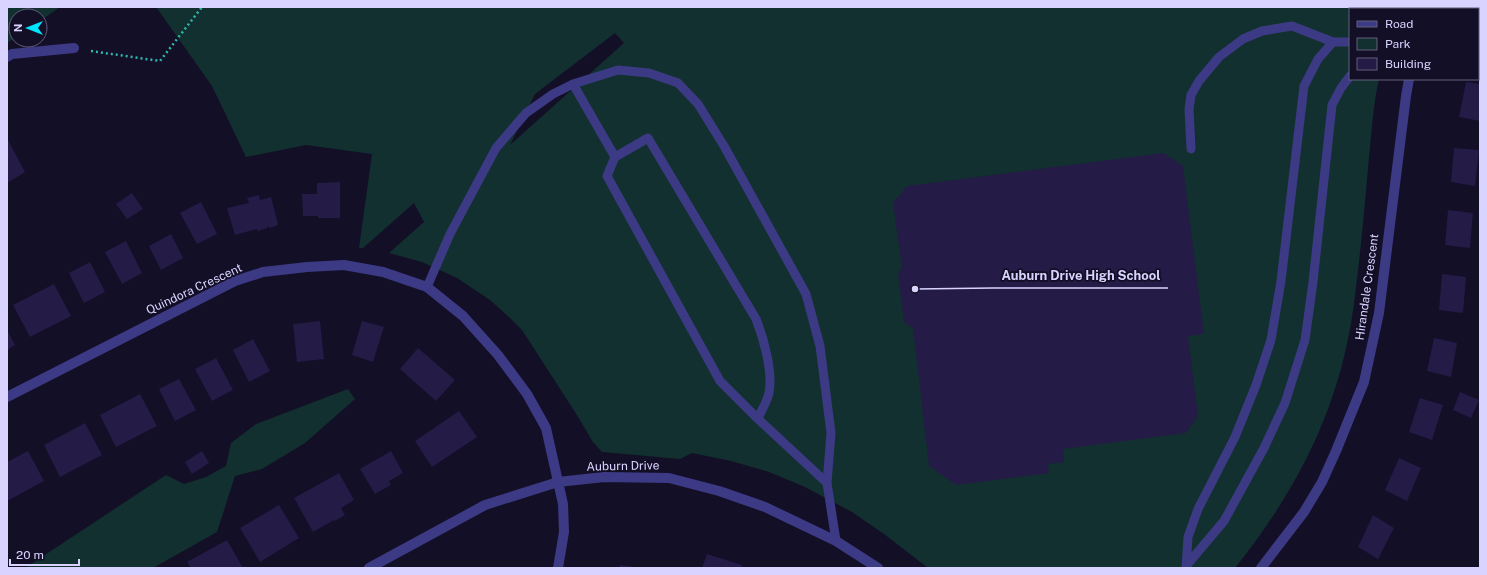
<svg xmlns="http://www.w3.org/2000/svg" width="1487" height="575" font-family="'Public Sans',sans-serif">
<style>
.green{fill:#12302f;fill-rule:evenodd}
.building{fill:#241b47}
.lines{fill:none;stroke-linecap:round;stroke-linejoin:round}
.path{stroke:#2fb8b0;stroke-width:2.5;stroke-dasharray:2 3;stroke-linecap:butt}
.service{stroke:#3d3a85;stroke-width:9}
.minor{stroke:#3d3a85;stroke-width:10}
.labels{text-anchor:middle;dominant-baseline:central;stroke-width:3.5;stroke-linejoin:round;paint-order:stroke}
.street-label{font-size:12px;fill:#d9d4ff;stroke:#130f26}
.leader{fill:none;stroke:#d9d4ff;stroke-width:1.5}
.callout-dot{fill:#d9d4ff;stroke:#130f26;stroke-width:1.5}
.callout-label{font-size:13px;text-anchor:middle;font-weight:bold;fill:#d9d4ff;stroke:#130f26;stroke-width:3.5;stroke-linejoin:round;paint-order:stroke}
</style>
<rect width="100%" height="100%" fill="#130f26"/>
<!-- green -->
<path class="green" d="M7,7h53l-20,14v-5h-24v21l-9,6z
M156,7h1245l-1,2h-50v70h29c-6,26 -7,52 -10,78 -4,46 -8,92 -14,138 -12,106 -54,190 -120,273h-307l-44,-34 -32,-22 -47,-25 -36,-15 -38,-11 -39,-8 -12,6 -78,-7 -9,-10 -18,-30 -53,-82 -12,-12 -20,-18 -33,-22 -35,-16 -33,-9 35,-31 -10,-19 -51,45h-4l13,-94 -66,-9 -60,12 -34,-71zM615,33l9,10 -114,102 25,-51z
M348,389l7,10 -50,44 -43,26 -27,7 -18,56 -64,36h-128l141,-93 18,9 22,-7 20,-11 5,-23 25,-19z"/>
<!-- building -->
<path class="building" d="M1480,22v31l-2,-1v-26z
M1466,82l14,2v37l-21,-4z
M7,138l18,34 -18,11z
M1454,148l25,2 -4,36 -24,-4z
M1164,153l19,13 21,168 -16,2 10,80 -12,17 -123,16 1,13 -16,2 1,9 -93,12 -27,-19 -16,-138 -9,-6 -6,-48 4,-7 -9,-64 14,-17z
M340,182v36h-22v-2h-15l-1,-22h15v-11z
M132,193l11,16 -16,10 -11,-15z
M259,195l1,5 11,-3 7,27 -2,2 -6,2 -3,-2v2l-9,3 -1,-2 -22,6 -8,-27 22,-5 -2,-5z
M201,202l16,32 -20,10 -17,-31z
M1448,210l25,3 -3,35 -25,-3z
M171,234l12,24 -22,12 -12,-24z
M126,241l16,32 -20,11 -17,-32z
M90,262l15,30 -21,11 -15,-30z
M1442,274l24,3 -3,36 -24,-3z
M54,284l17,32 -41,21 -17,-32z
M320,321l4,38 -27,3 -4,-38z
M362,321l22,6 -11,35 -21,-7z
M7,330l8,15 -8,5z
M1434,338l23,5 -6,34 -24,-6z
M253,339l17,32 -21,11 -16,-32z
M418,348l37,32 -19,21 -36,-32z
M216,358l17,32 -21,11 -17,-32z
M179,379l17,31 -21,11 -16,-32z
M1460,392l19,8 -8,18 -18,-8z
M140,394l17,32 -41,21 -16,-32z
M1420,398l23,7 -11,35 -23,-8z
M459,411l18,26 -45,30 -17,-26z
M85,423l17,32 -42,22 -16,-32z
M28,451l16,30 -37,20v-39z
M202,451l7,12 -17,11 -7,-12z
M391,451l12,22 -14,8 2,4 -16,9 -15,-25z
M1399,458l22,10 -14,33 -22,-11z
M339,473l15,27 -13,8 4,7 -10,6 -1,-1 -21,12 -19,-34z
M279,505l20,33 -39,24 -20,-34z
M1373,515l21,13 -16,31 -20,-12z
M227,540l16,28h-52l-4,-6z
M707,554l35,11 -1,3h-39z
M620,565l14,2v1h-15z"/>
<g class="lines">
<!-- path -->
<path class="path" d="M91,51l69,10 42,-54"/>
<!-- service -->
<path class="service" d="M573,84l42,73 -8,19 113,205 38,38 69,64
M1191,149l-2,-40 2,-14 8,-14 20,-24 24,-18 19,-8 30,-5 41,16
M615,157l33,-19 108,181c8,20 17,53 13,74 -2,9 -8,18 -11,26
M427,287l23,-53 46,-86 30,-35 27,-19 20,-10 45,-14 31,3 29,10 20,21 26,42 82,148 14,52 11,87 -4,50 9,58
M1186,566l38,-45 40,-73 21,-45 20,-63 8,-58 19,-177 9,-17 9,-12
M1186,568l2,-31 10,-28 37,-72 21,-52 15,-45 10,-59 23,-195 14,-27 15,-17h17"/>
<!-- minor -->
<path class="minor" d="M1425,9l1,-2
M7,57l5,-3 62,-6
M7,397l228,-116 28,-9 44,-5 37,-2 39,7 44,15 36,29 35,39 29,39 19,34 17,76 1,28 -6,36
M369,568l116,-63 73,-23 46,-5 65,1 50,13 46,16 71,34 42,27
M1261,568l43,-56 18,-30 14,-31 28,-69 15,-69 27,-217 3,-17"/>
</g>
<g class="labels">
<!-- street labels -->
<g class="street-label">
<text transform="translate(1367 287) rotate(-82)">Hirandale Crescent</text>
<text transform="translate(194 289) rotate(-25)">Quindora Crescent</text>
<text transform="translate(623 466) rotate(-1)">Auburn Drive</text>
</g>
</g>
<!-- callouts -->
<path class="leader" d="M915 289L993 288H1168"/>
<circle class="callout-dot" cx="915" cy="289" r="4"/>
<g class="callout-label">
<text x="1081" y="280">Auburn Drive High School</text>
</g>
<!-- border -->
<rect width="1487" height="575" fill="none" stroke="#d9d4ff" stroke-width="16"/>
<!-- legend -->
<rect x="1349" y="8" width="130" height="72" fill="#130f26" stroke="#625e7d"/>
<rect x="1357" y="21" width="20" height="6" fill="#3d3a85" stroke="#625e7d"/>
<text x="1385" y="28" font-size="12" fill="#d9d4ff">Road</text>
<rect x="1357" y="38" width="20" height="12" fill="#12302f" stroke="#625e7d"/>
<text x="1385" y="48" font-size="12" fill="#d9d4ff">Park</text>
<rect x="1357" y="58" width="20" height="12" fill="#241b47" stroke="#625e7d"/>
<text x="1385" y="68" font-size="12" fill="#d9d4ff">Building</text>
<!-- north arrow -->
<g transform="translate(28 28) rotate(270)"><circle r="19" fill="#130f26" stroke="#625e7d"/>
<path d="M0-3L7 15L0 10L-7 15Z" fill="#00e5ff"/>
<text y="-6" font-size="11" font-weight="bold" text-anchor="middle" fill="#d9d4ff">N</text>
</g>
<!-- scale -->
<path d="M10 559v6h69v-6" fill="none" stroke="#d9d4ff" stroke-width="2"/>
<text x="16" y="559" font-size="12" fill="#d9d4ff" stroke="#130f26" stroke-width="3" paint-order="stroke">20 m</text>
</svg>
